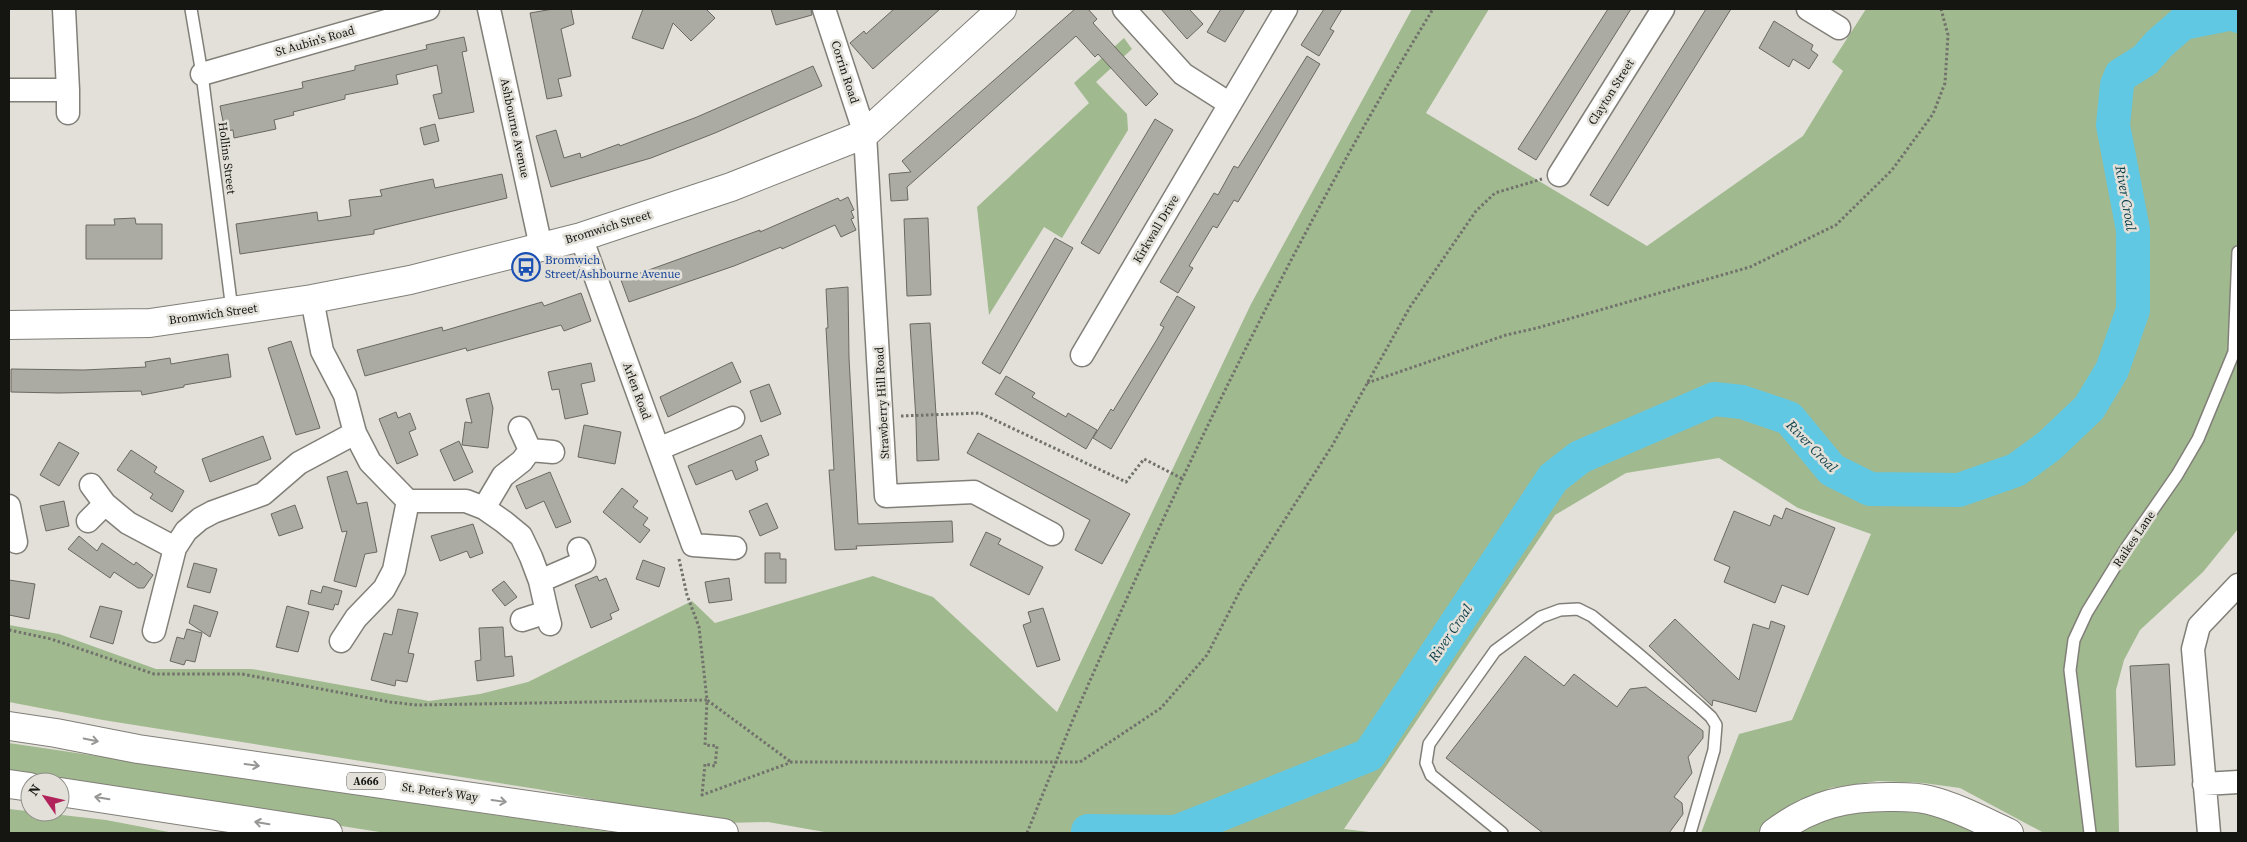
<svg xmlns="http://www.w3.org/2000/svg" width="2247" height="842" font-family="'Source Serif 4',serif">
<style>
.green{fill:#a0b98f}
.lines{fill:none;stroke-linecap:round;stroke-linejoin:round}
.river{stroke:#60c8e3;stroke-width:34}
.building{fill:#acaba3;stroke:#6a6862}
.lane-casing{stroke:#817f78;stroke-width:14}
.street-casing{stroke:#817f78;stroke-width:25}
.secondary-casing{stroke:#817f78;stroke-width:30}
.highway-casing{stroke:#817f78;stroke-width:30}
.path{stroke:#72726c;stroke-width:3;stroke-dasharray:2.5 2.5;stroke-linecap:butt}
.lane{stroke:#fff;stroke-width:11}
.street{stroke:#fff;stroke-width:22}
.secondary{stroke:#fff;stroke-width:28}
.highway{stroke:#fff;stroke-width:28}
.path-bridge{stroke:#72726c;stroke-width:3;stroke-dasharray:2.5 2.5;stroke-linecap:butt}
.oneway{stroke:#969694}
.labels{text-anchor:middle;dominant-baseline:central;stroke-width:5;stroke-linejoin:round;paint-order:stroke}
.shield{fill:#e2e0d8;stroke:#52524d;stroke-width:1}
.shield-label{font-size:11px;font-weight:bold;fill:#151512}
.street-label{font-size:12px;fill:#151512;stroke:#e2e0d8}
.transit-label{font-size:12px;fill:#164399;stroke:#e2e0d8;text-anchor:start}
.water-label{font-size:14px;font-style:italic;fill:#0e3e4a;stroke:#e2e0d8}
</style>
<rect width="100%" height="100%" fill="#e2e0d8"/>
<!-- green -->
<path class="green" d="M1412,9h77l-63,104 221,133 156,-110 40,-65 -11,-9 34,-53h372v520l-35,43 -63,58 -16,30 -8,30 3,143h-75l-84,-45 -37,-5 -45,-2 -48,7 -37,18 -36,27h-56l38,-99 53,-14 79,-186 -73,-26 -79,-50 -93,15 -71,42 -211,314 34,4h-548l-62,-11 -43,1 -188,-34 -434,-69 -94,-18v-77l50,9 97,35h96l177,32 51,-7 48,-12 164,-81 23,22 158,-47 60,21 124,115 194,-408z
M1124,38l8,11 -36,33 31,32 1,16 -66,108 -18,-11 -55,88 -12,-108 112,-104 -15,-20z
M9,743l608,90h-231l-377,-59z
M1912,808l36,9 32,16h-184l31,-14 42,-9z
M9,809l97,11 68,13h-165z"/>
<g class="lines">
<!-- river -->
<path class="river" d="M1088,831l88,1 193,-77 184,-277 27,-21 134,-58 28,3 47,16 43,52 38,19 89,1 57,-20 33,-24 40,-38 23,-38 21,-60v-80l-20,-105 4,-40 4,-10 24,-15 14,-16 24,-21 50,-10 5,3"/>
</g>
<!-- building -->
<path class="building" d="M553,9h18l3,15 -13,5 10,47 -13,3 4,17 -15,3 -17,-86z
M643,9h63l9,9 -24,23 -18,-18 -10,26 -31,-11z
M771,9h40l1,6 -36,10z
M894,9h46l-67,60 -23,-26 14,-12 2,3z
M1075,9h13l9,10 -4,4 65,71 -12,12 -48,-52 -3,3 -19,-21 -169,151 1,13 -17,1 -2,-27 22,-2 -9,-11z
M1161,9h28l14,15 -16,15z
M1221,9h24l-20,33 -18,-10z
M1324,9h18l-12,20 4,2 -15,25 -18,-11z
M1608,9h23l-95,151 -18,-11z
M1706,9h25l-123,197 -18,-11z
M1774,21l39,24 -2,5 7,5 -9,14 -16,-10 -4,8 -30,-19z
M464,37l3,14 -5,1 12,60 -35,7 -6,-24 9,-2 -5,-28 -41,10 2,9 -53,11v4l-52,13 1,3 -20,5 2,9 -42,9 -1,-8 -8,1 -5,-25 83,-18 -1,-6 53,-12v-4l72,-17 -1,-4z
M1307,56l13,8 -82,138 -4,-2 -17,28 -4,-2 -24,40 4,2 -15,25 -18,-11 54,-89 4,2 16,-29 4,2z
M813,66l9,20 -107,47 -64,25 -100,29 -15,-51 20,-6 8,28 16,-5 1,5 38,-14 1,2 77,-29z
M1155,119l18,11 -74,124 -18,-11z
M435,124l4,17 -15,4 -4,-17z
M502,174l5,24 -133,32v4l-134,20 -4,-30 81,-12 1,9 33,-5 -2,-16 33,-4 -2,-6 53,-11 2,9z
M848,197l6,13 -3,1 3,7 -3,1 5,11 -15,7 -6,-12 -53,24 -1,-2 -47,19 -105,36 -8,-22 139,-50v2l78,-34 2,3z
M135,218l1,6h26v35h-76v-34h29l-1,-6z
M928,218l3,77 -24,1 -3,-77z
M1055,238l18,10 -73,126 -18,-11z
M848,287l1,71 9,166 94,-3 1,21 -97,4 1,3 -22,1 -6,-80h5l-8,-142h2l-2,-39z
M581,293l10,28 -27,10 -3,-6 -94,26 -1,-3 -101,28 -8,-26 85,-23 1,4 99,-29 2,4z
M1177,296l18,11 -84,142 -18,-11 18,-29 2,2 43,-70 8,-14 -4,-2z
M930,323l9,137 -22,1 -1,-41 -6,-96z
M291,341l29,87 -24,7 -28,-87z
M228,354l3,23 -47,8v2l-42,8 -1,-4 -82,2 -48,-1v-23l73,1 62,-3 -1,-5 25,-4 1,6z
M732,362l9,20 -73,35 -8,-20z
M591,363l4,18 -14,3 7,30 -23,5 -6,-30 -7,1 -4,-18z
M1006,376l29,17 -3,4 34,20 2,-4 29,17 -11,19 -91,-55z
M769,384l12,30 -20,8 -11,-31z
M489,393l4,15 -5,40 -26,-3 3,-23 7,1 -6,-24z
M396,412l2,6 12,-5 6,16 -7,3 9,23 -21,9 -18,-45z
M584,425l37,7 -6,32 -37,-7z
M978,433l152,81 -28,50 -27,-14 15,-30 -123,-67z
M761,435l8,20 -14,6 3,9 -22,10 -4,-10 -36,15 -8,-19z
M263,436l8,23 -61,23 -8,-23z
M459,441l14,31 -19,9 -14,-31z
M59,442l20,11 -20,33 -19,-11z
M131,450l26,17 -3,5 30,19 -12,21 -22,-14 3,-4 -36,-24z
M347,471l10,33 10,-2 10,50 -12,2 -9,33 -22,-6 13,-50 -5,1 -15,-55z
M550,472l21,50 -15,6 -12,-27 -18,8 -10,-23z
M622,488l16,13 -5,6 15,11 -5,7 7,5 -10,13 -37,-31z
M64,501l5,25 -23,5 -6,-25z
M767,503l11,25 -18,8 -11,-25z
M295,505l8,23 -24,8 -8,-22z
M1786,508l49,20 -27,67 -26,-10 -7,18 -51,-21 6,-15 -16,-7 20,-49 36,15 4,-11 8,4z
M473,524l10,29 -13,5 -3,-7 -27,10 -9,-25z
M986,532l15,7 -3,5 45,23 -14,28 -59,-30z
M79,536l18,15 5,-8 32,22 2,-3 17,13 -9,13h-6l-24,-16 -4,6 -42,-29z
M765,553h15v6h6v24h-21z
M643,560l22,8 -6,19 -23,-8z
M194,563l23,6 -7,24 -23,-6z
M597,576l2,5 7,-3 13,32 -9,4 2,5 -21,9 -16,-43z
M729,578l3,22 -23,3 -4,-21z
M9,580l26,4 -6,35 -20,-4z
M504,581l13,16 -12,9 -13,-16z
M323,586l19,5 -4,14 -3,-1 -2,6 -25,-6 3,-14 10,3z
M194,605l24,7 -8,25 -21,-14z
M100,606l22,5 -9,33 -23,-7z
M287,606l22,6 -11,40 -22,-5z
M1043,608l17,52 -23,7 -14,-42 8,-3 -3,-10z
M398,609l20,4 -10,40 6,1 -7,28 -11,-2 -1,6 -24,-6 13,-47 8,2z
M1675,619l64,61 14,-56 16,5 2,-8 14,5 -29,86 -43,-12 -1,6 -63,-60z
M503,627l2,30 7,-1 2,20 -37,5 -2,-20 6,-1 -2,-32z
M187,629l15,4 -7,29 -9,-2 -2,5 -14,-4 7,-24 7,2z
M1525,656l39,30 10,-12 43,33 13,-18 16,-2 57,44v7l-15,19 4,16 -18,24 8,6 1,11 -14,19h-126l-97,-75z
M2169,664l6,101 -39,2 -6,-101z"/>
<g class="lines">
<defs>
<path id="lane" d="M191,9l11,65 30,236
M1502,833l-71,-58 -5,-12 3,-19 66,-93 46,-34 19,-7 18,-1 14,7 45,37 62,53 12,11 5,8 -2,25 -24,83
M2090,833l-20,-163 4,-30 13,-28 40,-65 50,-72 21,-36 36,-87 4,-100"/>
<path id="street" d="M489,9l52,238
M824,9l41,125 21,362 88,-4 78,42
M1124,9l59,65 47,30
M1808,9l31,19
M202,74l226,-65
M9,90h59l-4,-81
M68,90v23
M1559,175l104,-166
M581,237l112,308 42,3
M312,299l10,52 23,44 10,38 15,29 38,39h58l18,7 20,14 17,14 10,21 9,24 7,31
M1082,355l204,-346
M520,428l10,22 23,2
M658,449l75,-31
M105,504l23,19 47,25
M9,506l7,36
M484,508l19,-32 19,-15 8,-11
M88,521l17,-17 -14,-19
M540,581l44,-19 -5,-13
M522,620l25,-8 3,12
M154,631l21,-83 11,-17 14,-12 13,-7 50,-18 36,-31 56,-30
M341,641l15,-23 28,-29 10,-19 14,-69
M2204,784l34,-2
M2209,833l-16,-184 6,-23 39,-41"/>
<path id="secondary" d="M9,325l141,-2 162,-24 98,-19 171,-43 150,-50 134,-53 137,-125
M1774,833c38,-29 74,-37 121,-36 10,0 23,0 34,3 28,7 54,21 80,33"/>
<path id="highway" d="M9,726l47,7 82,16 586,84
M9,784l21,3
M60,792l268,41"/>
</defs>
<!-- lane casing -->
<use href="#lane" class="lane-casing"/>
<!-- street casing -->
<use href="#street" class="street-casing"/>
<!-- secondary casing -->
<use href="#secondary" class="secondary-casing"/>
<!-- highway casing -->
<use href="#highway" class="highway-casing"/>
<!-- path -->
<path class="path" d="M1367,383l139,-48 31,-7 213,-61 86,-42 56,-55 41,-56 12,-31 3,-48 -7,-26
M901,416l79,-3 146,69 18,-23 39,20
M679,559l8,36 12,32 8,73 84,62
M9,630l42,9 103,35h88l148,28 27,3 290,-5 -2,45 12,1 -2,20 -10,-2 -3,31 90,-33h288l81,-54 46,-53 36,-70 89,-139 78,-139 66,-96 19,-18 47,-14
M1074,717c106,-242 221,-482 359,-708"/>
<!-- lane -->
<use href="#lane" class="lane"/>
<!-- street -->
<use href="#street" class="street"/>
<!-- secondary -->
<use href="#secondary" class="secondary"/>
<!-- highway -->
<use href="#highway" class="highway"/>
<!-- path-bridge -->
<path class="path-bridge" d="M1027,833l47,-116"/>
</g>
<!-- one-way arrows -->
<defs><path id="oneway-shaft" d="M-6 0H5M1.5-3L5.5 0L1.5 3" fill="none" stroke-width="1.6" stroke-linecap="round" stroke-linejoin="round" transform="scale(1.25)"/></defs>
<g class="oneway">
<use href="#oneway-shaft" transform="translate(91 740) rotate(11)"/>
<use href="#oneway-shaft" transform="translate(252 765) rotate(8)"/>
<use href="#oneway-shaft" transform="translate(102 798) rotate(-171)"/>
<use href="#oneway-shaft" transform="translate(499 801) rotate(8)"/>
<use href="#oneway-shaft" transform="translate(262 823) rotate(-171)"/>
</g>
<!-- icons -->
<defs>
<symbol id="bus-ring" viewBox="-11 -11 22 22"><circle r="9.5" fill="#e2e0d8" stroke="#1a4fb4" stroke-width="1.5"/><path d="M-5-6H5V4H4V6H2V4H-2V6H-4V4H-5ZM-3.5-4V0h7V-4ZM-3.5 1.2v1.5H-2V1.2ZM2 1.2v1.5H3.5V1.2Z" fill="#1a4fb4"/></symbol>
</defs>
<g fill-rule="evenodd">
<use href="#bus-ring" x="510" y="251" width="32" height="32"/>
</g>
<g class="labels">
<!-- shield labels -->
<rect class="shield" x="347" y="772.5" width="38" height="17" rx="4"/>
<g class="shield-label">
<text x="366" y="781">A666</text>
</g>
<!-- street labels -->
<g class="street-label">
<text transform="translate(315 41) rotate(-16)">St Aubin's Road</text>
<text transform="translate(845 72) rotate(72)">Corrin Road</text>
<text transform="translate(1611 92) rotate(-58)">Clayton Street</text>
<text transform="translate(515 128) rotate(78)">Ashbourne Avenue</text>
<text transform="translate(227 158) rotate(83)">Hollins Street</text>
<text transform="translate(608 227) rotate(-17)">Bromwich Street</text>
<text transform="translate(1156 229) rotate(-59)">Kirkwall Drive</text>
<text transform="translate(213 314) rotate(-8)">Bromwich Street</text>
<text transform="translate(637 391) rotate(70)">Arlen Road</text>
<text transform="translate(882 403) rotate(-93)">Strawberry Hill Road</text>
<text transform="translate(2134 539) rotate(-56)">Raikes Lane</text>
<text transform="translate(440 792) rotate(8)">St. Peter's Way</text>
</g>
<!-- transit labels -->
<g class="transit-label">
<text x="545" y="260">Bromwich<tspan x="545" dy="14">Street/Ashbourne Avenue</tspan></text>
</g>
<!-- water labels -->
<g class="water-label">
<text transform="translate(2126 198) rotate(80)">River Croal</text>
<text transform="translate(1812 446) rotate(46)">River Croal</text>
<text transform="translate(1450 633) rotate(-56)">River Croal</text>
</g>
</g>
<!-- border -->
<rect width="2247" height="842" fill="none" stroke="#151512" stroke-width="20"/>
<!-- north arrow -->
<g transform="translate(45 797) rotate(304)"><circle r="24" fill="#e2e0d8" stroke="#908f89"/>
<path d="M0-4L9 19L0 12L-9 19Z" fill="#b0235b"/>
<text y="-8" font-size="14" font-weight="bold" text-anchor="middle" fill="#151512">N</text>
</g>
</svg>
